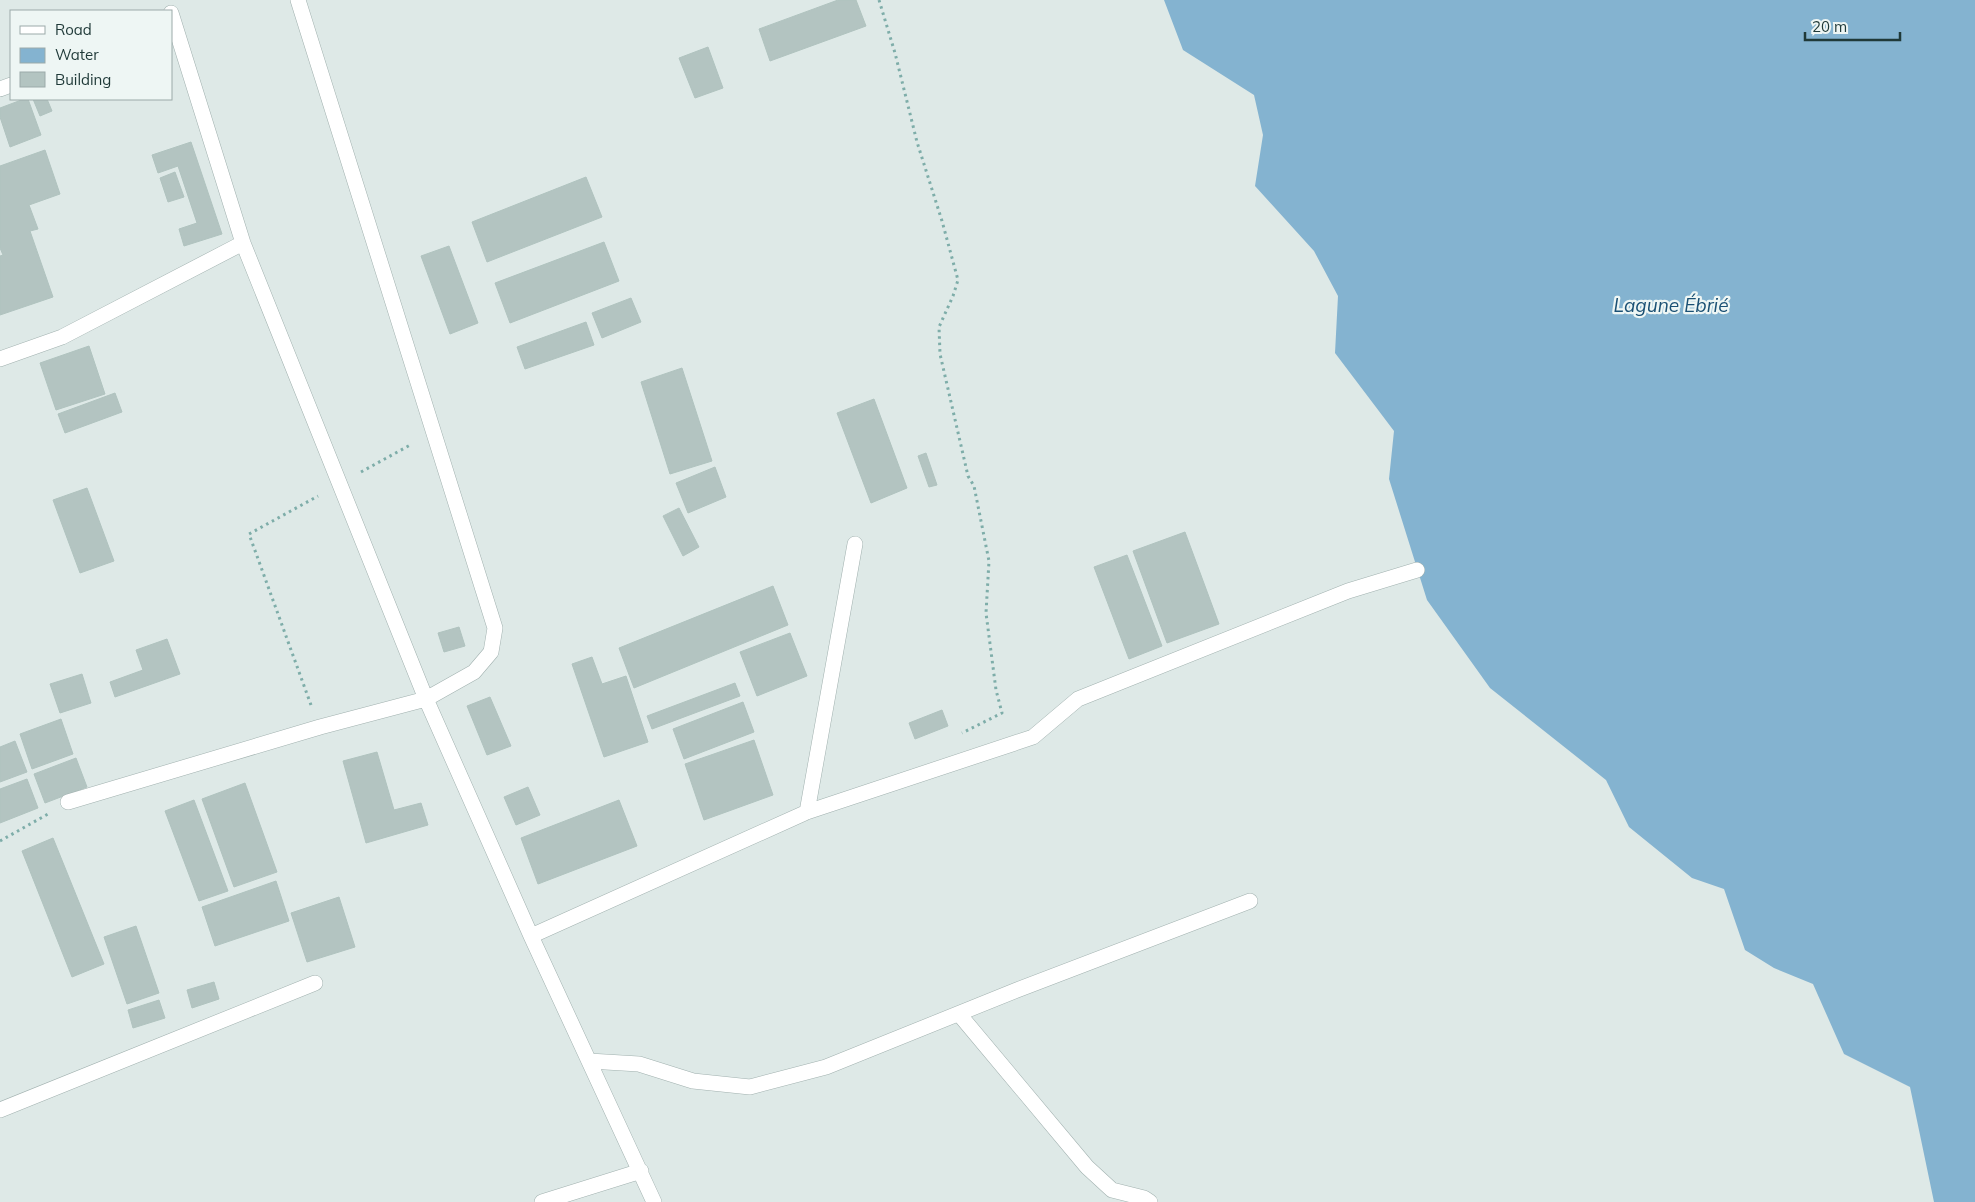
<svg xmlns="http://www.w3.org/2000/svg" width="1975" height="1202" font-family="Mulish,sans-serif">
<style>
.water{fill:#84b3d0}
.building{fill:#b3c4c1;stroke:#b0c3bf}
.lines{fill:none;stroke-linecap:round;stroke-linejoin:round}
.minor-casing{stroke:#a1b1af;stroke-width:16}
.path{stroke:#7eada9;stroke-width:3;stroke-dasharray:2.5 4;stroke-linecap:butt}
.minor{stroke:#fff;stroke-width:15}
.labels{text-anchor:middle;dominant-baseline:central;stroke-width:4.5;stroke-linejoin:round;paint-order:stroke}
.water-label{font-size:19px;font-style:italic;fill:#1a5074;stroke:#eef6f4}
</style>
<rect width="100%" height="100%" fill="#dee9e7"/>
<!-- water -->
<path class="water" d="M1164,0h811v1202h-41l-24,-115 -66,-33 -31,-70 -39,-16 -29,-18 -21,-61 -32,-11 -63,-51 -23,-47 -116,-92 -63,-88 -38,-121 5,-48 -59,-78 3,-57 -24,-45 -59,-65 8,-51 -9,-40 -71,-45z"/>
<!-- building -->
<path class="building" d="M838,0h18l10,26 -96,35 -11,-32z
M708,47l15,41 -28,10 -16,-40z
M24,99h4l13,36 -31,12 -10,-30v-9z
M33,99h14l5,12 -12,5z
M191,142l31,92 -38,12 -5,-17 18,-6 -19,-57 -20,7 -6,-18z
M45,150l15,44 -31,11 9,24 -8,2 23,66 -53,18v-59l3,-1 -3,-7v-82z
M175,172l9,25 -16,5 -8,-24z
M586,177l16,40 -115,45 -15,-40z
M604,242l15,39 -109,42 -15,-40z
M449,246l29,77 -28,11 -29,-78z
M631,298l10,24 -39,16 -10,-25z
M586,322l8,23 -69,24 -8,-22z
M89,346l16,48 -49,16 -16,-47z
M682,368l30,93 -42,13 -29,-92z
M115,393l7,19 -57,21 -7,-19z
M874,399l33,89 -36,15 -34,-90z
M926,453l11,32 -8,2 -11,-31z
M715,467l11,30 -38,16 -12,-30z
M87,488l27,73 -34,12 -27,-73z
M679,508l20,39 -16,9 -20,-40z
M1185,532l34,92 -52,19 -34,-92z
M1127,555l35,91 -33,13 -35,-92z
M773,586l15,39 -154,63 -15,-40z
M459,627l6,19 -21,6 -6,-19z
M790,633l17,43 -50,20 -17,-44z
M167,639l13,35 -65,23 -5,-15 33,-12 -7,-20z
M592,657l10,27 24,-8 22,66 -44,15 -32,-93z
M82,674l9,29 -31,10 -10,-29z
M735,683l5,13 -88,33 -5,-13z
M490,697l21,49 -24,9 -20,-49z
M743,702l11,30 -70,27 -11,-30z
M942,710l6,16 -33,13 -6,-16z
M61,719l12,35 -41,15 -12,-35z
M754,740l19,55 -69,25 -19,-56z
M15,741l12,31 -27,10v-35z
M377,752l17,58 27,-7 7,22 -62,18 -23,-82z
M76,758l11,29 -42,16 -11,-29z
M27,779l11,29 -38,15v-34z
M245,783l32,89 -43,15 -32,-88z
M528,787l12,28 -24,10 -12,-28z
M194,800l34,91 -29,10 -34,-90z
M619,800l18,46 -99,38 -17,-46z
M53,838l51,126 -32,13 -50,-126z
M276,881l13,40 -74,25 -13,-39z
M339,897l16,50 -48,15 -16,-49z
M136,926l23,67 -32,11 -23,-67z
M214,982l5,17 -27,9 -5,-18z
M159,1000l6,18 -32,10 -5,-18z"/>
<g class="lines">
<defs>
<path id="minor" d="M171,13l72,230 183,456 105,237 123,266
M0,89l11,-4
M0,359l62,-22 181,-94
M68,802l252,-75 106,-28 48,-27 17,-20 4,-24 -197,-628
M807,812l48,-268
M531,936l276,-124 226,-75 45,-38 270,-108 69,-21
M959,1014l128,153 25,23 32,8 6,4
M589,1061l50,3 54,17 57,6 76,-20 191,-77 233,-89
M0,1110l315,-127
M542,1202l99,-31"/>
</defs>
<!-- minor casing -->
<use href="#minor" class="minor-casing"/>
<!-- path -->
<path class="path" d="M879,0l16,53 22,89 25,79 16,59 -5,16 -14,31 1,27 28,122 6,10 15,75 -3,52 10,77 6,23 -40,20
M361,472l51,-28
M311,705l-62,-171 69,-38
M0,841l48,-27"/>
<!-- minor -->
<use href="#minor" class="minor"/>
</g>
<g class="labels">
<!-- water labels -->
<g class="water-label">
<text x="1671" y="305">Lagune Ébrié</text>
</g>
</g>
<!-- legend -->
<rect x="10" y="10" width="162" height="90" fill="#eef6f4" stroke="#9baaa9"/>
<rect x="20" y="26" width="25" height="8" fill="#ffffff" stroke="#9baaa9"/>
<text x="55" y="35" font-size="15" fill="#1f3938">Road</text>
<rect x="20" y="48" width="25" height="15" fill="#84b3d0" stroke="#9baaa9"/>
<text x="55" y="60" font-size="15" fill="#1f3938">Water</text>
<rect x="20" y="72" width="25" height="15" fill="#b3c4c1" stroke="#9baaa9"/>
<text x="55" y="85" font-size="15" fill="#1f3938">Building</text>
<!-- scale -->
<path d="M1805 32v8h95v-8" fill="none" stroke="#1f3938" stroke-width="2.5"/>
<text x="1812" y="32" font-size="15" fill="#1f3938" stroke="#eef6f4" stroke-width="4" paint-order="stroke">20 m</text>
</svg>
